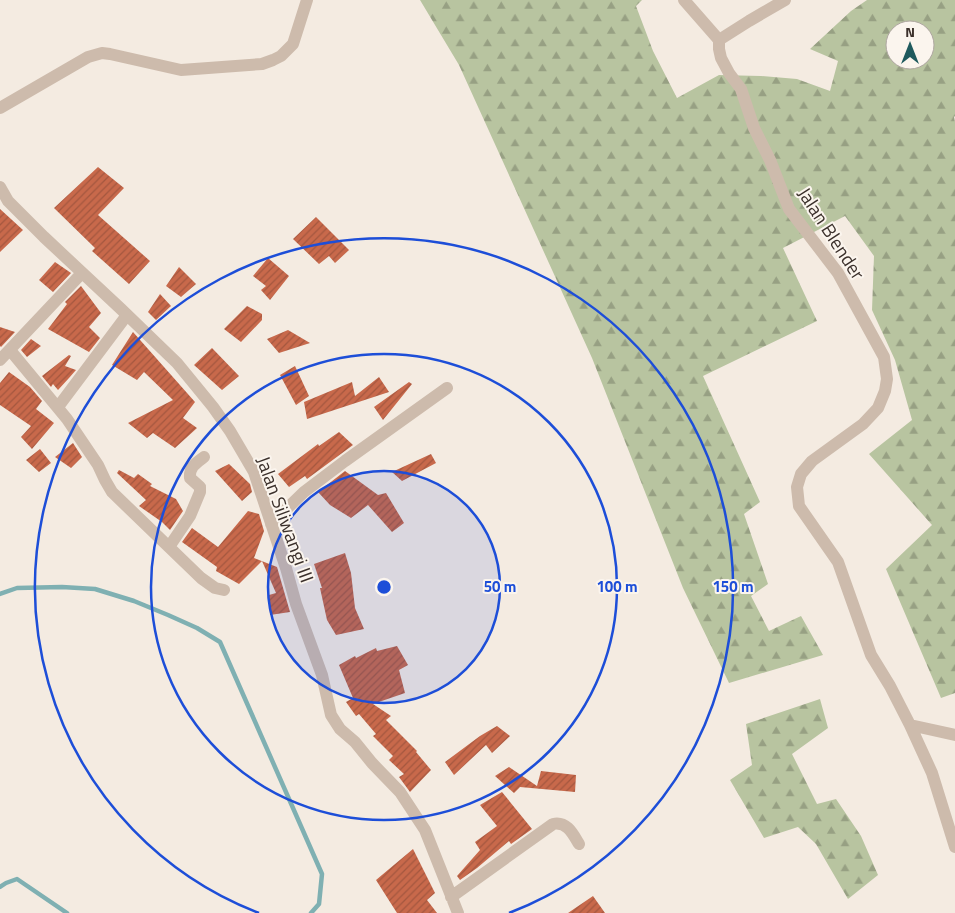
<svg xmlns="http://www.w3.org/2000/svg" width="955" height="913" font-family="'Titillium Web',sans-serif">
<style>
.forest{fill:url(#forest-firs);fill-rule:evenodd}
.lines{fill:none;stroke-linecap:round;stroke-linejoin:round}
.stream{stroke:#7fb0b2;stroke-width:4.5}
.building{fill:url(#building-hatch)}
.minor{stroke:#cdbbac;stroke-width:12}
.ring{fill:none;stroke:#1d4ed8;stroke-width:2.5}
.labels{text-anchor:middle;dominant-baseline:central;stroke-width:4;stroke-linejoin:round;paint-order:stroke}
.street-label{font-size:19px;fill:#3b302b;stroke:#fbf5ee}
.centre{fill:#1d4ed8;stroke:#fbf5ee;stroke-width:2.5}
.ring-label{font-size:15px;text-anchor:middle;font-weight:bold;fill:#1d4ed8;stroke:#fbf5ee;stroke-width:4;stroke-linejoin:round;paint-order:stroke}
</style>
<defs>
<pattern id="forest-firs" width="22" height="20" patternUnits="userSpaceOnUse" patternTransform="scale(1.25)"><rect width="22" height="20" fill="#b8c4a0"/><path d="M5 1l3.5 6h-7zM16 11l3.5 6h-7z" fill="#97a083"/></pattern>
<pattern id="building-hatch" width="6" height="6" patternUnits="userSpaceOnUse" patternTransform="scale(1.25)"><rect width="6" height="6" fill="#c8694b"/><path d="M-1 1l2-2M0 6l6-6M5 7l2-2" fill="none" stroke="#a4573f"/></pattern>
</defs>
<rect width="100%" height="100%" fill="#f4ebe1"/>
<!-- forest -->
<path class="forest" d="M420,0h222l-6,6 17,45 24,47 42,-23 42,1 36,3 33,12 8,-30 -28,-12 41,-38 16,-11h88v116l-1,1 1,5v571l-14,5 -55,-129 46,-44 -63,-71 43,-34 -17,-60 -23,-50 2,-54 -29,-40 -62,32 34,73 -114,55 57,126 -16,12 24,70 -17,12 18,35 32,-15 22,39 -94,28 -46,-95 -91,-230 -133,-293zM895,30h30v30h-30z
M820,699l8,29 -36,26 25,50 19,-5 25,37 17,39 -30,24 -32,-55 -18,-17 -34,11 -34,-58 22,-15 -6,-41z"/>
<g class="lines">
<!-- stream -->
<path class="stream" d="M0,594l17,-6 45,-1 33,2 39,12 34,14 29,13 23,14 102,232 -3,30 -8,9
M0,887l6,-4 11,-4 50,34"/>
</g>
<!-- building -->
<path class="building" d="M98,167l26,21 -26,27 52,46 -21,23 -37,-33 3,-3 -41,-40z
M0,209l23,21 -23,22z
M316,217l33,33 -14,13 -6,-7 -10,8 -26,-25z
M268,258l21,18 -19,24 -9,-10 5,-4 -13,-10z
M55,262l16,11 -18,19 -14,-12z
M179,267l17,17 -15,13 -15,-11z
M81,286l20,27 -12,14 11,11 -11,14 -41,-23 19,-25 -2,-2z
M160,294l11,12 -15,14 -8,-8z
M247,306l15,8v6l-21,22 -17,-13z
M0,327l15,5 -14,15 -1,-1z
M288,330l22,13 -31,10 -12,-14z
M133,332l62,70 -12,16 14,10 -22,20 -22,-15 -6,5 -19,-15 45,-23 -29,-28 -7,8 -25,-15z
M31,339l10,7 -14,11 -6,-7z
M212,348l27,28 -17,14 -28,-25z
M69,355l2,1 -6,10 11,4 -7,8 -11,12 -5,-6 -2,3 -9,-11z
M295,366l14,30 -13,9 -16,-30z
M9,372l21,15 12,14 -6,8 18,14 -22,26 -11,-12 10,-11 -31,-21v-22z
M379,377l10,15 -82,27 -3,-17 48,-20 3,14z
M409,382l3,2 -29,36 -9,-13z
M339,432l14,13 -46,34 -2,-3 -16,11 -11,-13 40,-30 1,2z
M73,443l9,14 -11,11 -16,-11z
M40,449l11,14 -12,9 -13,-12z
M431,454l5,9 -34,18 -10,-9z
M229,464l21,20 2,8 -10,9 -27,-30z
M119,470l15,8 4,-4 14,10 -2,2 26,13 7,12 -13,19 -8,-8 -23,-16 7,-6 -29,-27z
M345,471l33,24 8,-2 18,30 -12,9 -24,-27 -17,13 -21,-13 -12,-13z
M248,511l11,3 5,17 -10,27 23,9 13,45 -20,3 -1,-20 7,-2 -14,-32 -23,23 -23,-13 1,-4 -35,-25 10,-14 26,19z
M345,553l6,20 4,35 9,21 -28,6 -9,-15 -7,-32h2l-8,-24z
M397,646l11,19 -9,5 6,23 -32,11 18,12 -5,4 31,31 -1,1 15,18 -21,22 -11,-15 5,-3 -15,-14 4,-4 -20,-20 3,-2 -17,-20 -3,2 -10,-14 7,-4 -14,-33 16,-9 1,2 20,-10 1,3z
M497,726l13,10 -18,17 -6,-8 -32,30 -9,-13 35,-26z
M509,767l28,19 4,-15 35,4 -1,17 -55,-5 -6,6 -19,-17z
M502,792l30,37 -21,15 -2,-3 -32,27 -17,12 -3,-4 23,-26 -5,-8 22,-16 -17,-21z
M413,849l22,44 -8,7 10,13h-40l-21,-33z
M593,896l12,17h-37z"/>
<g class="lines">
<!-- minor -->
<path class="minor" d="M684,0l35,40
M785,0l-36,21 -30,19v9l2,9 8,15 12,16 13,39 16,32 19,49 49,64 46,84 3,22 -2,12 -7,17 -15,16 -51,37 -11,13 -4,13 2,19 39,56 33,93 19,31 20,39 22,48 23,74
M0,108l88,-51 14,-4 8,1 71,16 81,-6 11,-4 8,-4 12,-12 14,-44
M0,187l8,14 36,36 77,72 56,54 36,44 17,24 24,41 32,96 10,36 26,71 9,40 9,14 15,13 17,21 28,29 25,38 33,83
M10,350l57,69 31,46 7,15 7,12 89,86 14,10 9,2
M0,360l82,-87
M58,407l69,-92
M271,524l33,-32 41,-31 102,-73
M169,547l21,-31 10,-24v-5l-10,-9c-1,-11 6,-15 14,-21
M910,725l45,10
M451,897l102,-73c14,-3 20,10 26,20"/>
</g>
<!-- distance rings -->
<circle cx="384" cy="587" r="116" fill="#1d4ed8" fill-opacity=".12"/>
<g class="ring">
<circle cx="384" cy="587" r="116"/>
<circle cx="384" cy="587" r="233"/>
<path d="M259 913A349 349 0 1 1 509 913"/>
</g>
<g class="labels">
<!-- street labels -->
<g class="street-label">
<text transform="translate(832 233) rotate(57)">Jalan Blender</text>
<text transform="translate(286 519) rotate(70)">Jalan Siliwangi III</text>
</g>
</g>
<circle cx="384" cy="587" r="8" class="centre"/>
<g class="ring-label">
<text x="500" y="592">50 m</text>
<text x="617" y="592">100 m</text>
<text x="733" y="592">150 m</text>
</g>
<!-- north arrow -->
<g transform="translate(910 45)"><circle r="24" fill="#fbf5ee" stroke="#aea6a0"/>
<path d="M0-4L9 19L0 12L-9 19Z" fill="#1f5a5e"/>
<text y="-8" font-size="14" font-weight="bold" text-anchor="middle" fill="#3b302b">N</text>
</g>
</svg>
